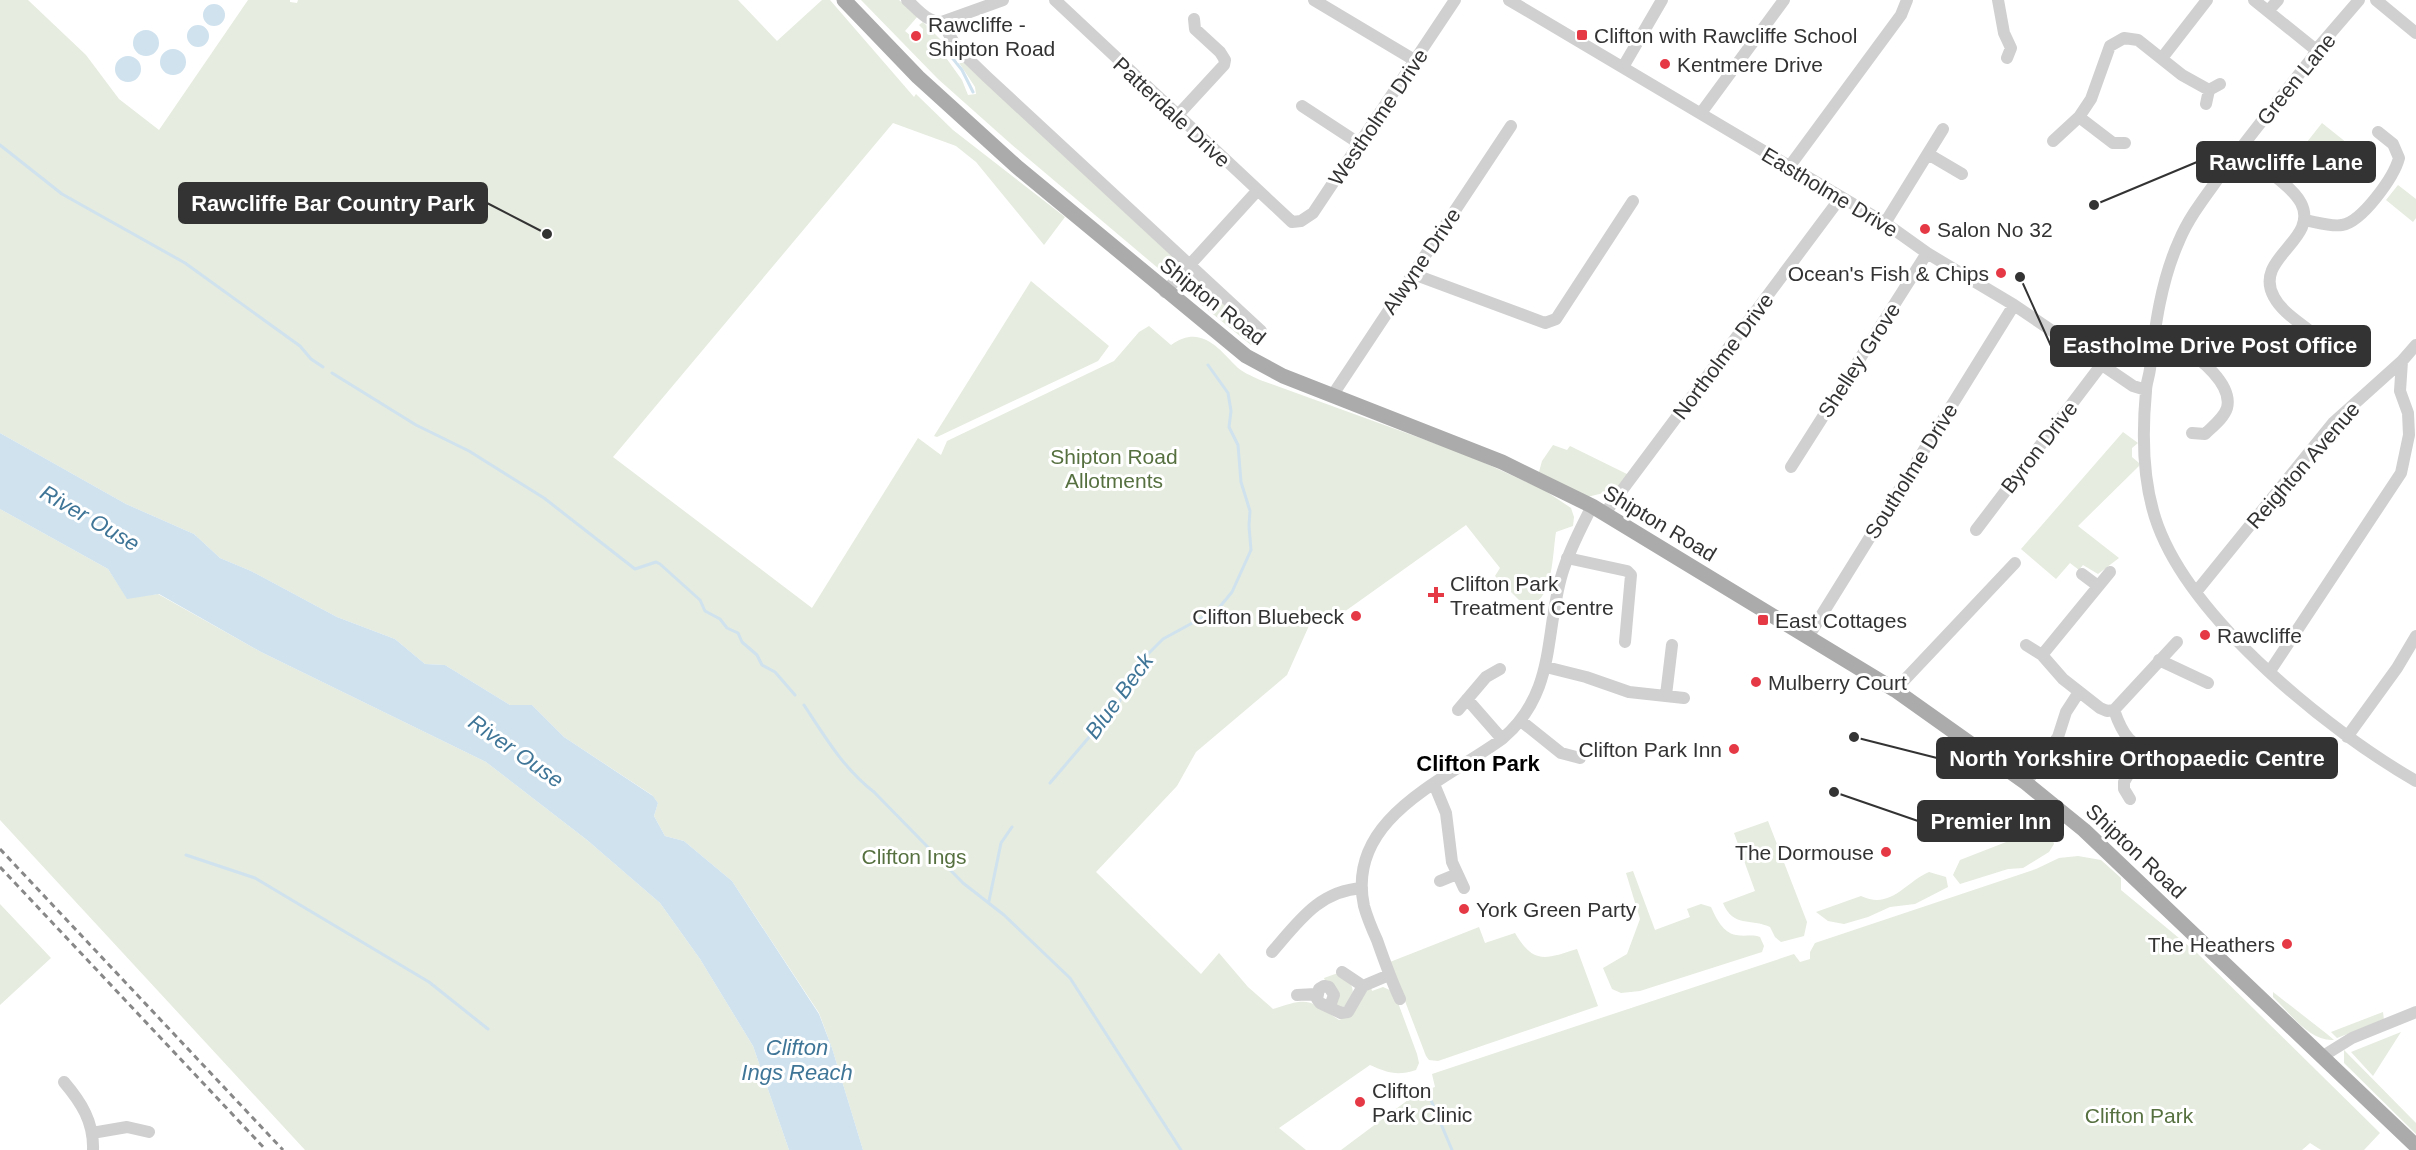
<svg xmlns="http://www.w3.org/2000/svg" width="2416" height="1150" font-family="Helvetica,sans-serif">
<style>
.green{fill:#e6ecdf}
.water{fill:#cfe2ee}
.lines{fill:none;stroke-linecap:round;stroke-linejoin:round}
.stream{stroke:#cfe2ee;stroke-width:3}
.minor{stroke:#d0d0d0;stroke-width:12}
.major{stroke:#ababab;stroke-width:15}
.rail{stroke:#888;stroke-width:3;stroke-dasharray:6 4.5;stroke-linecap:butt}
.poi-dot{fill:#e63946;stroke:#fff;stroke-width:2}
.labels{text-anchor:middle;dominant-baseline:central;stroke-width:6;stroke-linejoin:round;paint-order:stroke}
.poi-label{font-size:21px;fill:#333;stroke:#fff;text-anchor:start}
.street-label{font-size:21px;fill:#333;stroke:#fff}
.park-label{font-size:21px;fill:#56703f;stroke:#fff}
.water-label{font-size:22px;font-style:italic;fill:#3f7597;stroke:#fff}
.neighbourhood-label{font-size:22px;font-weight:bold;fill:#000;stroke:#fff}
.leader{fill:none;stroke:#333;stroke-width:2}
.callout-dot{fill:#333;stroke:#fff;stroke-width:2}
.callout{fill:#333;stroke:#333;stroke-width:2}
.callout-label{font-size:22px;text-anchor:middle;font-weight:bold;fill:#fff}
</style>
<rect width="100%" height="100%" fill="#fff"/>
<!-- green -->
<path class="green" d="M0,0h28l58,55 33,44 40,31 89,-130h42v2l7,1 1,-3h440l39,41 45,-41h8l84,97 2,-3 37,36 112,87 -21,28 -68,-83 -20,-16 -63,-23 -280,334 199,151 106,-170 23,17 6,-14 167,-80 25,-29 10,-6 22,19c28,-20 45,0 64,20 6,7 17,11 25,15l207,75 77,35 27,18 3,9 -1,9 -17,6c-3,18 -3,55 -17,68h-20l-24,-24 5,-8 -34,-43 -136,97 -14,-12 -29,65 -91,77 -19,34 -81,86 105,102 18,-21 29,34 25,22c35,-12 36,-10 66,11 24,-10 15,-21 32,-33l1,4 11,-4 11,5 23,62 2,9 -3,7c-19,6 -28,3 -46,-5l-91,63 27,22h-443l-31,-102 -13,-35 -87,-132 -48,-40 -19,-5 -11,-20 4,-13 -6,-8 -88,-58 -32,-32h-22l-65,-40 -20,-1 -30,-25 -58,-22 -86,-46 -31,-13 -26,-24 -68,-30 -126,-71z
M861,0h38l19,16 -13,15 13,11 5,-5v-8l-4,-4 4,-3 19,19 -4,3 1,4 23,32 6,15 8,-1 -1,-7 -25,-38 227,212 -2,8 -6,6 -4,-1 -154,-130 -73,-65z
M2322,123l25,20 -15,19 -25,-20z
M2398,185l18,14v19l-3,4 -27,-22z
M1187,278l9,2 2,-2 56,53v10l-3,4 -69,-56 -1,-5z
M1031,281l78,65 -11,15 -161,76 -3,-1z
M2123,432l15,11 -6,5v9l7,6v3l-61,60 41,32 -21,16 -15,-9 -4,5 -9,-7 -14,16 -35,-30z
M1553,445l14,5 3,-4 59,29 -9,14 -33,8 -48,-25 3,-11z
M0,509l108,60 19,29 31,-4 103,58 225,110 101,78 73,63 40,56 53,87 36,104h-484l-305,-330z
M2045,812l8,7 -2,14 3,11 -5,8 -26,16 -15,1 -48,15 -7,-9 7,-15 59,-23z
M1768,821l39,101 -3,14 -23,6 -6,-5 -5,-10c-19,-9 -37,1 -47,-24l32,-12 -21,-58z
M2078,856l23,4 20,18v12l76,63 183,180 -16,17h-43l-11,-7 -8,7h-961l75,-56 19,-7 -3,-13 362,-120 6,8 10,-3v-7l5,-9 221,-74 23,-11z
M1633,871l22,59 35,-13 -3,-8 14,-5 10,3c5,11 12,26 25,28 9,2 16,-1 24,2l4,9 -2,6 -122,39 -19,2 -9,-4 -9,-21 24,-14 13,-35 -14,-46z
M1929,872l17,5 2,10 -33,17 -25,3 -22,10 -24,7 -16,-3 -12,-9 45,-16c30,14 43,-13 68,-24z
M0,904l51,54 -51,47z
M1479,927l6,16 30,-10c19,32 30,26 62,16l21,57 -160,55 -9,-1 -3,-4 -36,-94z
M1338,973c14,10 18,14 12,31l-13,5 -13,-31z
M2273,992l54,42 7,6c-24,2 -45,-28 -61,-43z
M2383,1012l1,8 -47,18 -6,-6z
M2401,1032l-28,44 -22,-24z
M2344,1050l72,73v11l-72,-71z"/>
<!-- water -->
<path class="water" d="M203 15a11 11 0 1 1 22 0a11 11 0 1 1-22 0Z
M187 36a11 11 0 1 1 22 0a11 11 0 1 1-22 0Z
M133 43a13 13 0 1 1 26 0a13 13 0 1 1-26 0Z
M160 62a13 13 0 1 1 26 0a13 13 0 1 1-26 0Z
M115 69a13 13 0 1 1 26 0a13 13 0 1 1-26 0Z
M0,433l126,71 68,30 26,24 31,13 86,46 58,22 30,25 20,1 65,40h22l32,32 89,59 5,7 -4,13 11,20 19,5 48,40 87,133 13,34 31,102h-74l-36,-104 -53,-87 -40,-56 -73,-63 -101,-78 -225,-110 -102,-58 -32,5 -19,-30 -108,-60z"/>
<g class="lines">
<!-- stream -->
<path class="stream" d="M942,45l20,25 11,22
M0,145l62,49 123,69 115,83 11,13 12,8
M332,373l84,52 53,26 75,47 91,71 21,-7 4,2 40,36 5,11 15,8 7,9 11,5 4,9 15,13 5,10 13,7 20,23
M804,705c21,32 40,64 70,87l89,91 41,32 66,63 111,172
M1050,783l46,-54 15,-13 34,-59 18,-18 55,-30 14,-17 19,-42 -2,-24 1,-15 -9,-29 -3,-37 -9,-18 2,-16 -3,-18 -20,-28
M186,855l69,23 174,104 59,47
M989,901l12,-58 11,-16
M1428,1093l24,57"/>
<!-- minor -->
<path class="minor" d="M907,0c11,10 20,22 35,22l61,-22
M1055,0l237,222 9,-1 12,-8 142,-213
M1314,0l102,61
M1509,0l376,223 42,30 87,52 119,81 13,4
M1998,0l6,33 7,15 -4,10
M2254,0l62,50
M2359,0l-43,50 -4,8c-31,39 -63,78 -92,118 -15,21 -31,41 -41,65 -18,40 -24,85 -29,128 -1,8 -4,15 -4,22 -4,43 -3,95 12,135 36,96 171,205 258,255
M2376,0l40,33
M2269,10l9,-10
M942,22l15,26 30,29 274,254
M2162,58l45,-58
M1623,67l39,-67
M2209,90l11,-6
M1302,106l58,38
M1701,113l83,-113
M1177,116l47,-51 1,-5 -5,-8 -25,-23 -1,-10
M2079,117l34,26h12
M2053,141l26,-24 12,-18 19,-53 14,-8 14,2 44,35 27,15 -3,14
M2239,150c17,14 52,34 62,53 19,37 -49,55 -27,94 9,17 29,27 43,40
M1928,154l34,20
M1789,167l112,-152 6,-15
M2304,220c12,2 27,7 38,5 20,-3 52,-48 57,-67l-6,-14 -15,-12
M1885,223l58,-94
M1413,274l132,49 11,-4 77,-118
M1165,292l92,-101
M2153,344c9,1 19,1 28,4 19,9 52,37 46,60 -3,10 -15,19 -22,26l-13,-1
M1332,396l179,-270
M1791,467l136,-214
M1605,513l236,-316
M1976,530l126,-166
M1567,558l60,13 4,4 -6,67
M2082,574l16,12
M2196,592l137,-169 69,-62 14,-16
M1808,637l206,-332
M2026,645l16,10 21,24 37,29 7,3 7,-1
M2042,655l68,-83
M2159,660l49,23
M1546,667l40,10 43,15 55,6
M2270,671l131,-198 8,-38 -1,-22 -8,-22 2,-30
M1895,690l120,-127
M1666,695l6,-50
M1467,699l35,40
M1458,710l28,-33 14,-8
M2114,710l63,-68
M2114,710c11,32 18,33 46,49
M1521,721l40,32 19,5
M2347,737l50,-69 19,-32
M2026,783l32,-46 8,-25 13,-20
M1434,784l12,29 6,49 12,26
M2130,799l-6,-10v-7l19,-33
M1440,881l17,-7
M1272,952c27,-31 47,-61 90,-64
M1342,972l21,14
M1297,995l19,-1
M1400,999c-9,-19 -16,-39 -23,-59 -5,-11 -10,-23 -13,-34 -19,-88 82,-126 138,-167 55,-47 42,-104 60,-165 7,-24 19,-46 30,-68
M1330,1006l4,-11 -5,-8 -5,-1 -5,3 -2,10 3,4 21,10 7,-1 15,-26 26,-11
M2323,1056l29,-18 64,-26
M64,1082c17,20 30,40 29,68
M92,1133l35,-6 22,5"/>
<!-- major -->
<path class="major" d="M844,0l74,77 98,89 230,190 37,20 219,86 90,44 303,184 131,93 58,47 332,316"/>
<!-- rail -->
<path class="rail" d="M0,849l283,301
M0,867l266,283"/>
</g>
<!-- markers -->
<g class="poi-dot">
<rect x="1576" y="29" width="12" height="12" rx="3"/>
<circle cx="916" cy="36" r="6"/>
<circle cx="1665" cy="64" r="6"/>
<circle cx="1925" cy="229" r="6"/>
<circle cx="2001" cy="273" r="6"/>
<path d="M1433 586h6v6h6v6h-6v6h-6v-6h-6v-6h6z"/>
<circle cx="1356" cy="616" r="6"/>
<rect x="1757" y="614" width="12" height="12" rx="3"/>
<circle cx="2205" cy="635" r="6"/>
<circle cx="1756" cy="682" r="6"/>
<circle cx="1734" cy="749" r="6"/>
<circle cx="1886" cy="852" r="6"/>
<circle cx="1464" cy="909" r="6"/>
<circle cx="2287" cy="944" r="6"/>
<circle cx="1360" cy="1102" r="6"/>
</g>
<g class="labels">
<!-- poi labels -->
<g class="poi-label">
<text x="928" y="24">Rawcliffe -<tspan x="928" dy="24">Shipton Road</tspan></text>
<text x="1594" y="35">Clifton with Rawcliffe School</text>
<text x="1677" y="64">Kentmere Drive</text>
<text x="1937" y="229">Salon No 32</text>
<text x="1989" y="273" text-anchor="end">Ocean's Fish &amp; Chips</text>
<text x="1450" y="583">Clifton Park<tspan x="1450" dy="24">Treatment Centre</tspan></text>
<text x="1344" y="616" text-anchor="end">Clifton Bluebeck</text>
<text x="1775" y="620">East Cottages</text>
<text x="2217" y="635">Rawcliffe</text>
<text x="1768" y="682">Mulberry Court</text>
<text x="1722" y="749" text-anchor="end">Clifton Park Inn</text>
<text x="1874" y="852" text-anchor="end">The Dormouse</text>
<text x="1476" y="909">York Green Party</text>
<text x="2275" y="944" text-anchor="end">The Heathers</text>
<text x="1372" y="1090">Clifton<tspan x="1372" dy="24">Park Clinic</tspan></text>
</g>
<!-- street labels -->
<g class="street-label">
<text transform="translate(2296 79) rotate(-51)">Green Lane</text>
<text transform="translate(1172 112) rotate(43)">Patterdale Drive</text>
<text transform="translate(1378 117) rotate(-56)">Westholme Drive</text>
<text transform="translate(1830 192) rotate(31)">Eastholme Drive</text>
<text transform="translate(1421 261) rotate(-56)">Alwyne Drive</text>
<text transform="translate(1213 301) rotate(38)">Shipton Road</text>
<text transform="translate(1723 356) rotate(-53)">Northolme Drive</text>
<text transform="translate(1859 360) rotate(-57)">Shelley Grove</text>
<text transform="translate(2039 447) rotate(-52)">Byron Drive</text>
<text transform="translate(2303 465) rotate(-49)">Reighton Avenue</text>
<text transform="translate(1911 471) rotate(-58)">Southolme Drive</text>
<text transform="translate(1660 523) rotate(31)">Shipton Road</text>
<text transform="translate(2136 851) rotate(43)">Shipton Road</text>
</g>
<!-- park labels -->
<g class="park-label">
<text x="1114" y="456">Shipton Road<tspan x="1114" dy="24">Allotments</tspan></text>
<text x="914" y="856">Clifton Ings</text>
<text x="2139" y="1115">Clifton Park</text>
</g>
<!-- water labels -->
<g class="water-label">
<text transform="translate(90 518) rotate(30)">River Ouse</text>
<text transform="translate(1119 696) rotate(-54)">Blue Beck</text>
<text transform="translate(516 751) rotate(35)">River Ouse</text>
<text x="797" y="1047">Clifton<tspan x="797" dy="25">Ings Reach</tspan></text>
</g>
<!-- neighbourhood labels -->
<g class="neighbourhood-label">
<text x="1478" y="763">Clifton Park</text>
</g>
</g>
<!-- callouts -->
<path class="leader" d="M2094 205L2197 162M547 234L487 203M2020 277L2051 346M1854 737L1937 758M1834 792L1918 821"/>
<g class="callout-dot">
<circle cx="2094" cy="205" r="6"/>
<circle cx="547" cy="234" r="6"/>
<circle cx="2020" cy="277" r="6"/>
<circle cx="1854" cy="737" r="6"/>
<circle cx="1834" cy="792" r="6"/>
</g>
<g class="callout">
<rect x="2197" y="142" width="178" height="40" rx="6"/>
<rect x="179" y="183" width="308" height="40" rx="6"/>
<rect x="2051" y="326" width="319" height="40" rx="6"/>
<rect x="1937" y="738" width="400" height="40" rx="6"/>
<rect x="1918" y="801" width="145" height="40" rx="6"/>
</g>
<g class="callout-label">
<text x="2286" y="170">Rawcliffe Lane</text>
<text x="333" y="211">Rawcliffe Bar Country Park</text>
<text x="2210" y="353">Eastholme Drive Post Office</text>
<text x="2137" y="766">North Yorkshire Orthopaedic Centre</text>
<text x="1991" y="829">Premier Inn</text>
</g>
</svg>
